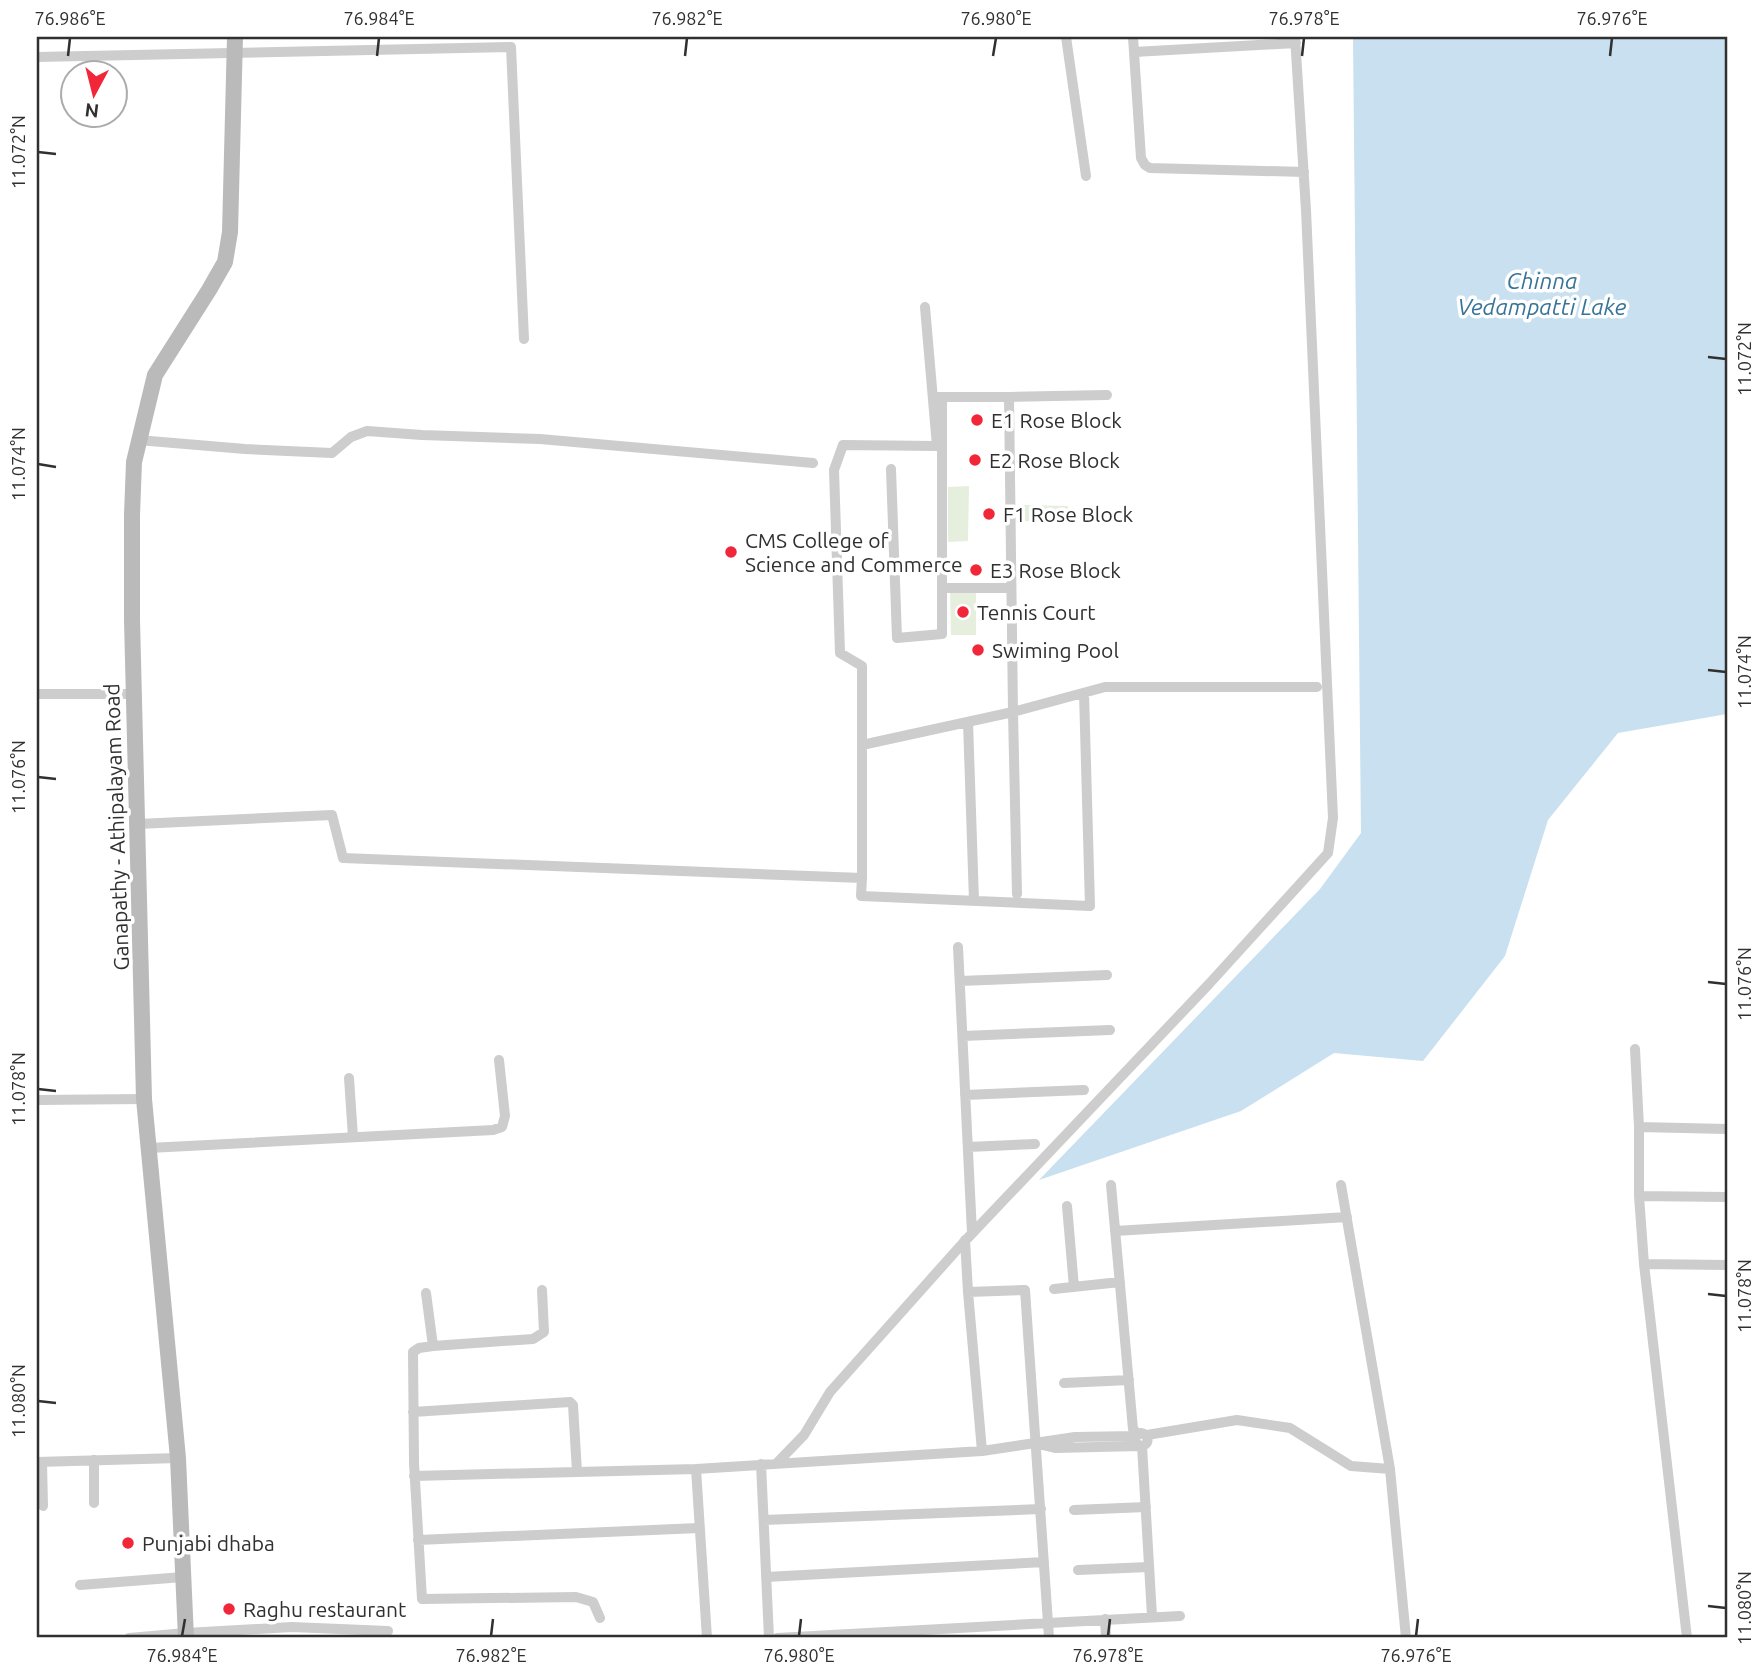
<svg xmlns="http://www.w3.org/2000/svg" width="1764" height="1675" font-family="Ubuntu,sans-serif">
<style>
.green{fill:#e6eedd}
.water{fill:#c8e0ef}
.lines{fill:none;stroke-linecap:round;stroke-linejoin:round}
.street{stroke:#cdcdcd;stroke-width:10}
.secondary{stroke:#bababa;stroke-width:16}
.ticks{fill:none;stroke:#303030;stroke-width:2.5}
.poi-dot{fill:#f12739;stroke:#fff;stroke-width:2.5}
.labels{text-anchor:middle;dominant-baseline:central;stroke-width:7;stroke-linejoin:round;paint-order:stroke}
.poi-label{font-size:21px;fill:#303030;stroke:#fff;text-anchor:start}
.street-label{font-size:21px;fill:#303030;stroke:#fff}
.water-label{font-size:23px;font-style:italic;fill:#377498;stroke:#fff}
.neatline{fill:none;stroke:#303030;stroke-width:2.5}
.ticks-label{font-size:18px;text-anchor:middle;fill:#303030}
</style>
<rect width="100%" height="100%" fill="#fff"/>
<!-- green -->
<path class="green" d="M969,486l-1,55 -20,1v-55z
M1023,505l45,1 1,16 -45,-1z
M950,590h26v45h-25z"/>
<!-- water -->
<path class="water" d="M1353,37h374v677l-109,19 -70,87 -43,136 -82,105 -89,-8 -93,58 -202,69 281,-291 41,-56z"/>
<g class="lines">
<!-- street -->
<path class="street" d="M1066,37l20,139
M1133,37l8,121 4,7 5,3 154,4
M1134,52l162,-9
M37,57l474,-10 13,292
M935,397h74
M138,440l107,9 87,4 19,-16 16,-6 55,4 118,4 273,24
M891,469l6,169 45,-4v-237
M942,588h69
M37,694h97
M968,722l6,179
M862,745v-79l-22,-13 -6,-183 9,-25 94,1 -12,-139
M138,824l194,-9 11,43 519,20v-133l151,-33 -4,-315 98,-2
M862,878l-1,18 229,10 -6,-213
M1017,894l-4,-182 92,-25h212
M958,947l14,286
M960,981l147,-6
M963,1036l147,-6
M1635,1049l4,78v69l5,68 43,374
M349,1078l4,59
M965,1095l119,-5
M37,1100l107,-1
M1639,1127l88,2
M968,1147l67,-3
M149,1148l344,-18 9,-3 3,-11 -6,-56
M1111,1185l22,244 5,5
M1341,1185l49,284 16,169
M1639,1196l88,1
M1067,1206l7,81
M1115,1231l232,-14
M965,1240l3,52
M1644,1264l83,1
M1054,1289l66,-7
M542,1290l2,42 -11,7 -100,7 -14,2 -6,4 1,111 8,136 154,-2 17,5 7,16
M426,1293l7,53
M1064,1383l65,-3
M413,1412l157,-10 3,3 4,67
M1147,1435l90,-15 53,8 61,38 39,3
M1038,1444l17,4 84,-2
M1142,1446l10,170
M982,1451l93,-14 61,-1 5,-3c10,2 8,14 -2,13l-4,-5 1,-5
M37,1462l141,-4
M42,1462l1,44
M761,1464l8,174
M776,1464l28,-29 26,-43 133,-149 246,-259 119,-131 5,-35 -27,-608 -11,-173
M414,1476l282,-7
M94,1503v-43
M1074,1510l72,-3
M764,1520l277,-11
M418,1540l281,-12
M1078,1570l71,-3
M766,1577l278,-15
M80,1585l103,-8
M1105,1619l1,19
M129,1638l57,-5 106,-6 96,4
M707,1638l-11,-169 286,-18 -14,-159 57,-2 23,333 132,-7
M777,1638l271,-15 1,15"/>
<!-- secondary -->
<path class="secondary" d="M186,1638l-8,-180 -34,-359 -12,-479v-105l2,-53 21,-87 54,-85 16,-28 5,-30 5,-195"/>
</g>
<!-- ticks -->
<path class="ticks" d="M68,56l2,-18M377,56l2,-18M685,56l2,-18M993,56l3,-18M1302,56l2,-18M1610,56l2,-18M38,152l18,2M1708,357l18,2M38,464l18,3M1708,670l18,2M38,777l18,2M1708,982l18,2M38,1089l18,2M1708,1294l18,2M38,1401l18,2M1708,1606l18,2M182,1636l3,-17M491,1636l2,-17M799,1636l2,-17M1108,1636l2,-17M1416,1636l2,-17"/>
<!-- markers -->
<g class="poi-dot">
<circle cx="977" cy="420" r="7"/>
<circle cx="975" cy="460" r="7"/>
<circle cx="989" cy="514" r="7"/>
<circle cx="731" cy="552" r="7"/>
<circle cx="976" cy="570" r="7"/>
<circle cx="963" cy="612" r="7"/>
<circle cx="978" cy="650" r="7"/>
<circle cx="128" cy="1543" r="7"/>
<circle cx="229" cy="1609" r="7"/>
</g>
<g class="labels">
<!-- poi labels -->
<g class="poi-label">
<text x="991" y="420">E1 Rose Block</text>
<text x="989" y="460">E2 Rose Block</text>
<text x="1003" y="514">F1 Rose Block</text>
<text x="745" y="540">CMS College of<tspan x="745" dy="24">Science and Commerce</tspan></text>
<text x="990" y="570">E3 Rose Block</text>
<text x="977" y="612">Tennis Court</text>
<text x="992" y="650">Swiming Pool</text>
<text x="142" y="1543">Punjabi dhaba</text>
<text x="243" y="1609">Raghu restaurant</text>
</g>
<!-- street labels -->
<g class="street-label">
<text transform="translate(116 827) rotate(-92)">Ganapathy - Athipalayam Road</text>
</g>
<!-- water labels -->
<g class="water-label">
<text x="1542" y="280">Chinna<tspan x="1542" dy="26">Vedampatti Lake</tspan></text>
</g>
</g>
<!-- border -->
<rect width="1764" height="1675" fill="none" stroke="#ffffff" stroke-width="77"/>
<!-- north arrow -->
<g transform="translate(94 94) rotate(187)"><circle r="33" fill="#ffffff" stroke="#acacac" stroke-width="2"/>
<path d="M0-5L12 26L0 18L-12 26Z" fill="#f12739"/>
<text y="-10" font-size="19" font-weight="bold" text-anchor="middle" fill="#303030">N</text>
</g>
<rect x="38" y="38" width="1688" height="1598" class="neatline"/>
<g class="ticks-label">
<text x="70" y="25">76.986°E</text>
<text x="379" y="25">76.984°E</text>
<text x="687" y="25">76.982°E</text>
<text x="996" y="25">76.980°E</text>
<text x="1304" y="25">76.978°E</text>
<text x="1612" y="25">76.976°E</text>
<text transform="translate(19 152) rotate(-90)" y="6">11.072°N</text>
<text transform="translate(1745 359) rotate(-90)" y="6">11.072°N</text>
<text transform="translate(19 464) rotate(-90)" y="6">11.074°N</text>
<text transform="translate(1745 672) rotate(-90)" y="6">11.074°N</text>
<text transform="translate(19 777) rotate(-90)" y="6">11.076°N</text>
<text transform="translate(1745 984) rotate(-90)" y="6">11.076°N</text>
<text transform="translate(19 1089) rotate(-90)" y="6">11.078°N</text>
<text transform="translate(1745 1296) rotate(-90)" y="6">11.078°N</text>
<text transform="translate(19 1401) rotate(-90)" y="6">11.080°N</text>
<text transform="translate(1745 1608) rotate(-90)" y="6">11.080°N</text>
<text x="182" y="1662">76.984°E</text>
<text x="491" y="1662">76.982°E</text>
<text x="799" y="1662">76.980°E</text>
<text x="1108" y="1662">76.978°E</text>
<text x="1416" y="1662">76.976°E</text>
</g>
</svg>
